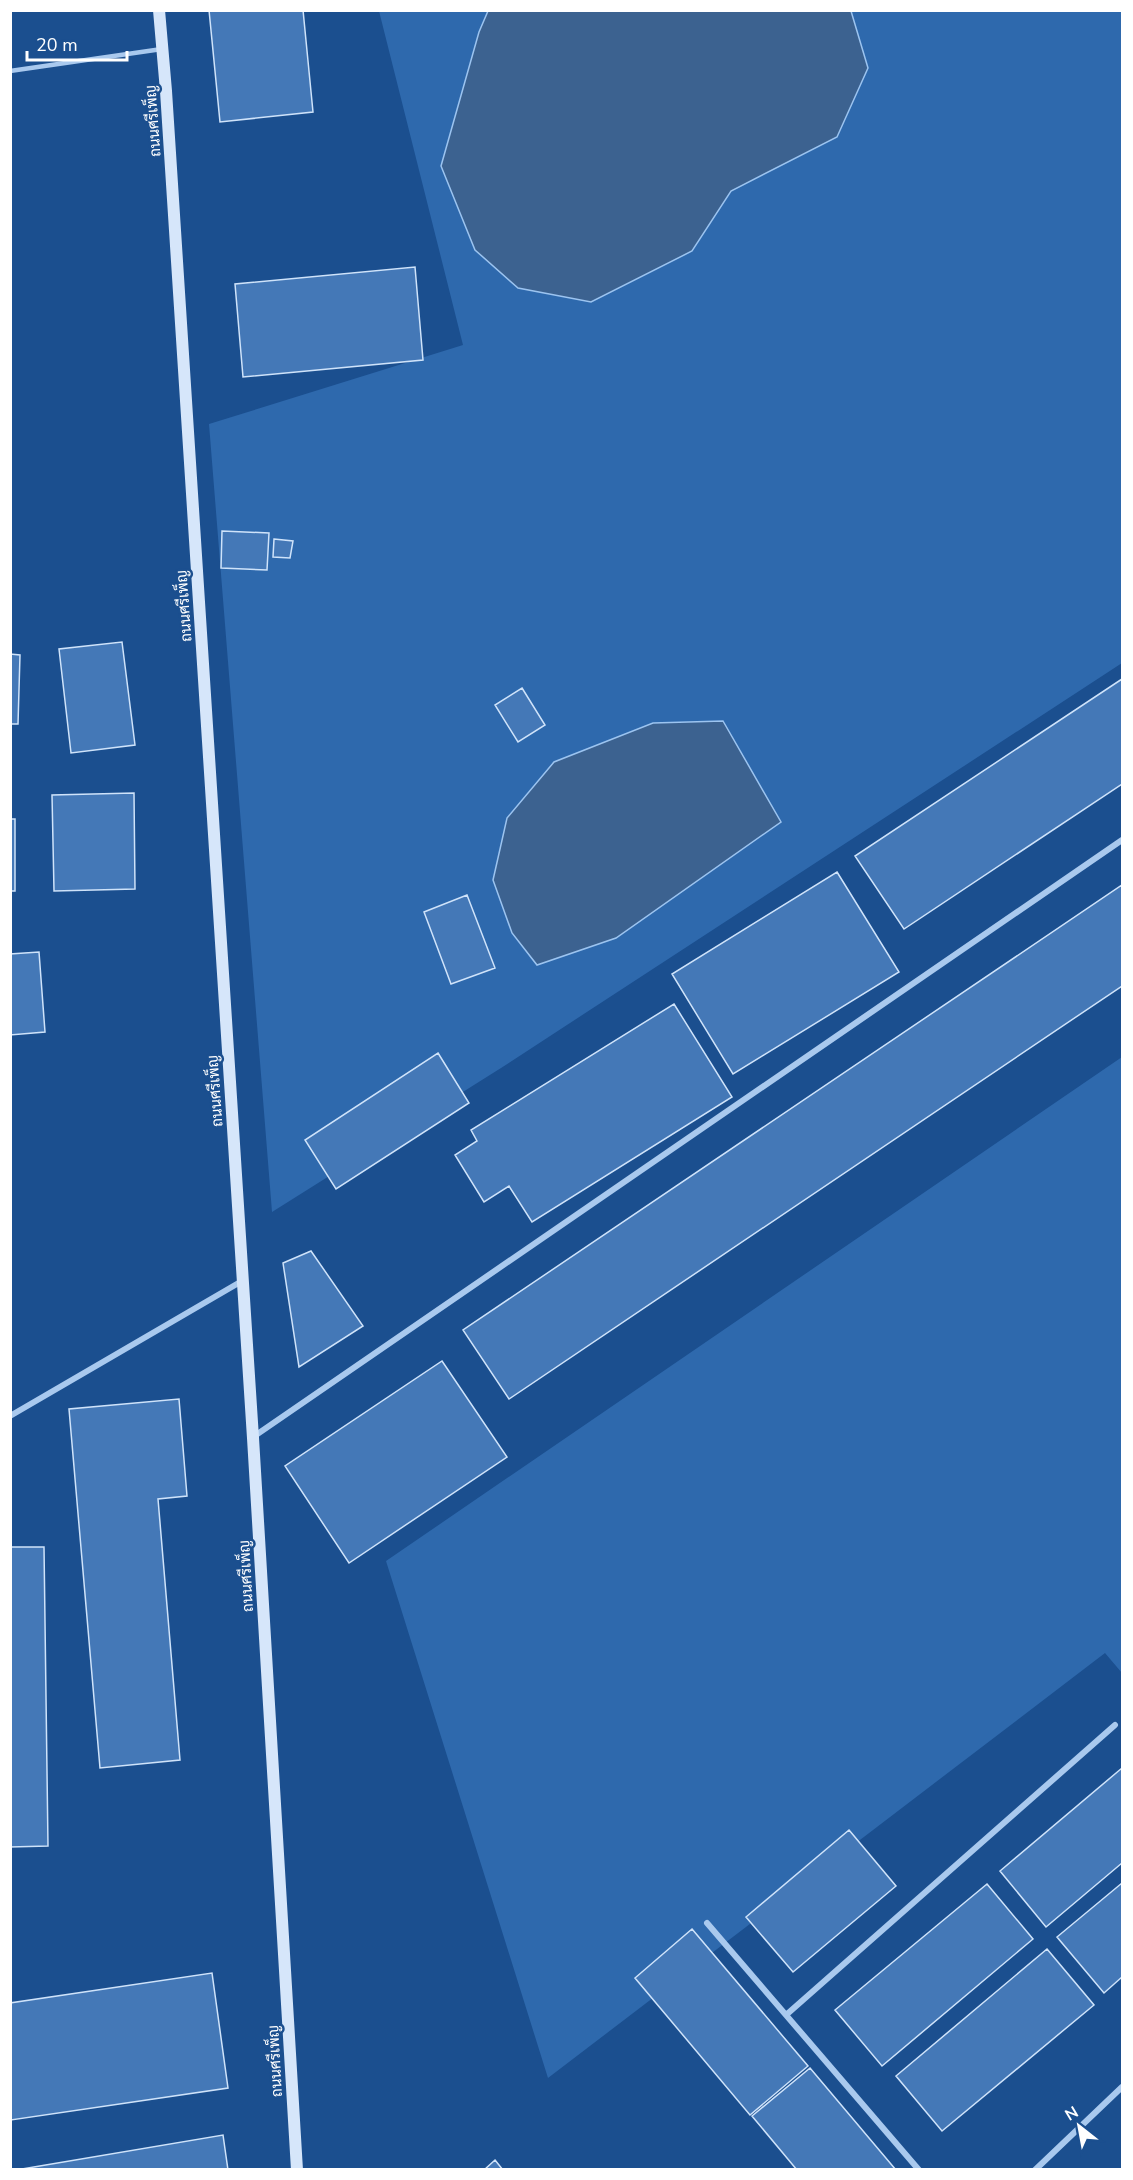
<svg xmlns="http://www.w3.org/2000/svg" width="1133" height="2180" font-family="'Nunito Sans',Sarabun,sans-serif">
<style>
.green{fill:#2e69ad;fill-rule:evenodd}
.water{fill:#3c6290;stroke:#9cc4f0;stroke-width:1.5}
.building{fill:#4478b7;stroke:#cfe3fa;stroke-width:1.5}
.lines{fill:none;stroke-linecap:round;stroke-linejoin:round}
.service{stroke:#a9c9ee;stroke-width:4.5}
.minor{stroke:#a9c9ee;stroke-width:6}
.secondary{stroke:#d6e6fa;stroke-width:12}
.labels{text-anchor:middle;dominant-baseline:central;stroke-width:5;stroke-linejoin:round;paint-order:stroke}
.street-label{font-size:15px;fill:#fff;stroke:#1b4f8f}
</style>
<rect width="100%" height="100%" fill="#1b4f8f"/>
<!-- green -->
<path class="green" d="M379,11h109l-9,21 -38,134 34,84 43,38 174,-37 39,-60 106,-54 31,-69 -17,-57h271v652l-621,405 -229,144 -63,-788 254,-79zM723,721l58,101 -274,-4 47,-56 99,-39z
M1122,1057v616l-17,-20 -557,425 -162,-517z"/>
<!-- water -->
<path class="water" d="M488,11h363l17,57 -31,69 -106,54 -39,60 -101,51 -73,-14 -43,-38 -34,-84 38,-134z
M723,721l58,101 -165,116 -79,27 -25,-32 -19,-53 14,-62 47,-56 99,-39z"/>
<!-- building -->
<path class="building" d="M209,10h94l10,102 -93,10z
M415,267l8,93 -180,17 -8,-93z
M222,531l47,2 -2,37 -46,-2z
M274,539l19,2 -3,17 -17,-1z
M122,642l13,103 -64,8 -12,-104z
M10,654l10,1 -2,69h-8z
M1122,679v105l-218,145 -49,-73z
M522,688l23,37 -27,17 -23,-37z
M134,793l1,96 -81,2 -2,-96z
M10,819h5v72h-5z
M837,872l62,100 -166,102 -61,-100z
M1122,885v101l-613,413 -46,-69z
M467,895l28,73 -44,16 -27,-72z
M39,952l6,80 -35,3v-81z
M674,1004l58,93 -200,125 -23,-36 -25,16 -29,-47 22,-14 -6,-11z
M438,1053l31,50 -133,86 -31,-49z
M311,1251l52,75 -64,41 -16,-104z
M442,1361l65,96 -158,106 -64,-97z
M179,1399l8,97 -29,3 22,261 -80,8 -31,-359z
M10,1547h34l4,299 -38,1z
M1122,1768v95l-76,64 -46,-56z
M849,1830l47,56 -103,86 -47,-55z
M1122,1883v94l-18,16 -47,-56z
M987,1884l46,55 -151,127 -47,-56z
M692,1929l116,137 -58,49 -115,-137z
M1047,1949l47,56 -152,126 -46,-55z
M212,1973l16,115 -217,32 -1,-117z
M810,2068l86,102h-99l-45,-54z
M223,2135l5,35h-212z
M495,2160l8,10h-19z"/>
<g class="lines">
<!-- service -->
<path class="service" d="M10,71l152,-22"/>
<!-- minor -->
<path class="minor" d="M10,1416l232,-135
M253,1437l869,-597
M707,1923l212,247
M786,2015l329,-290
M1035,2170l87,-83"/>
<!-- secondary -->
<path class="secondary" d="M159,10l7,81 87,1347 44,732"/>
</g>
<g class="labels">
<!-- street labels -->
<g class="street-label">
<text transform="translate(153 121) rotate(-94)">ถนนศรีเพ็ญ</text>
<text transform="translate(184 606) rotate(-94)">ถนนศรีเพ็ญ</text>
<text transform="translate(215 1091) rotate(-94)">ถนนศรีเพ็ญ</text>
<text transform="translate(246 1576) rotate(-93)">ถนนศรีเพ็ญ</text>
<text transform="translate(275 2061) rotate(-93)">ถนนศรีเพ็ญ</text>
</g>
</g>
<!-- border -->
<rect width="1133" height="2180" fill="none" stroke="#ffffff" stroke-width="24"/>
<!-- north arrow -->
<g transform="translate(1079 2126) rotate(329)" stroke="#1b4f8f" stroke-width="4.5" paint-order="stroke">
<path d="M0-4.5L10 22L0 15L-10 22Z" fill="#ffffff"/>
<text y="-9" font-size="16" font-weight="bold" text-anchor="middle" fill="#ffffff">N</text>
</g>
<!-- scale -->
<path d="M27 51v9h100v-9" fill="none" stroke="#ffffff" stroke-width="3"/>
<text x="36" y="51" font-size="18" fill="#ffffff" stroke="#1b4f8f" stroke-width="4.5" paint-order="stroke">20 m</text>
</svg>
